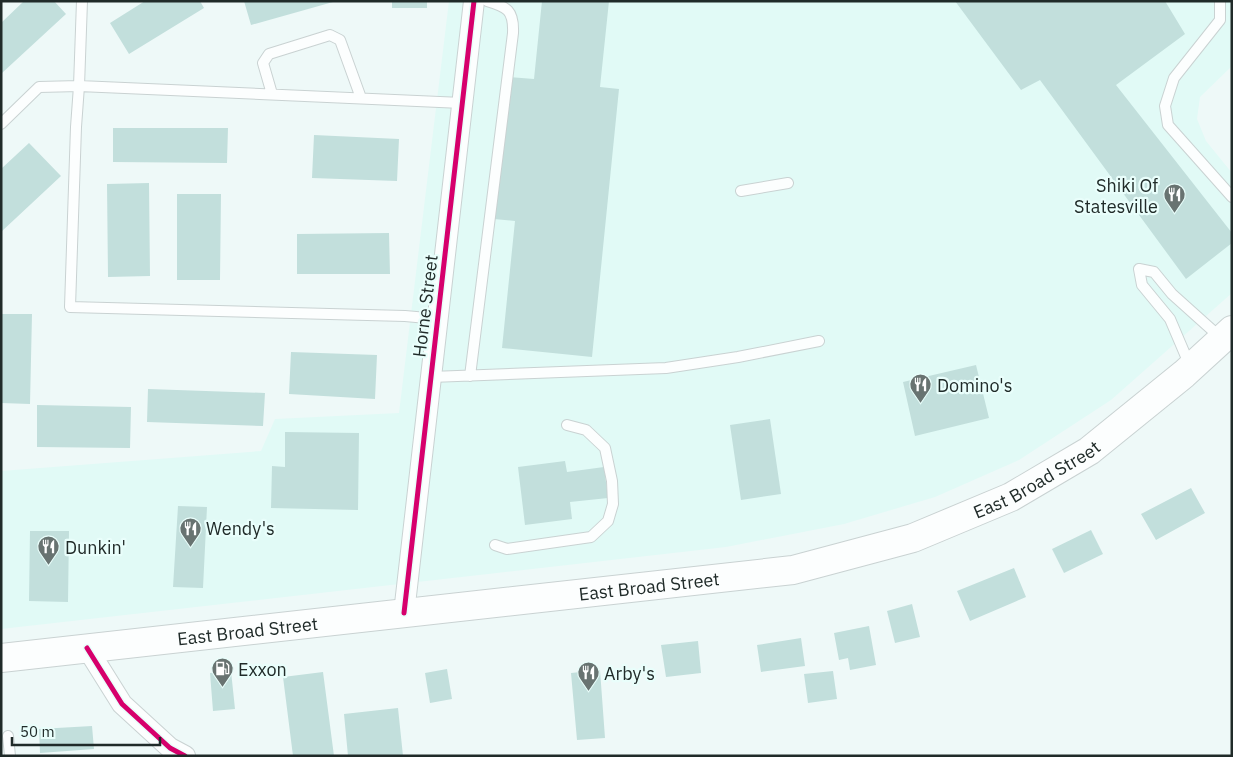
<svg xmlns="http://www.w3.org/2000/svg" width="1233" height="757" font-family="'IBM Plex Sans',sans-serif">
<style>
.built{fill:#e1faf6}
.building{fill:#c2dfdc}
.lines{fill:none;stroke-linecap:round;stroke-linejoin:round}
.service-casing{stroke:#c9d2d2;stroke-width:12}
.minor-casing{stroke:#c9d2d2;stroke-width:22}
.secondary-casing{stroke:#c9d2d2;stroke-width:30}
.service{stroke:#fcfefe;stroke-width:10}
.minor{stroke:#fcfefe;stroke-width:20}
.secondary{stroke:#fcfefe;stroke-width:28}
.cycleway-casing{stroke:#e9fefb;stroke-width:8}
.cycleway{stroke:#d6006c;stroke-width:5}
.labels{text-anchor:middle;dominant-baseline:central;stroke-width:4.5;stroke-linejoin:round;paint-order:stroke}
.poi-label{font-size:18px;fill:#202b29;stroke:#e9fefb;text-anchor:start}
.street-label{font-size:18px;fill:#202b29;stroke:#e9fefb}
</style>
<rect width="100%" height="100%" fill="#eef9f8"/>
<!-- built -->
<path class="built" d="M449,1h783v65l-32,31 -3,22 9,22 26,32v120l-121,107 -92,60 -84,37 -91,27 -118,23 -725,82v-158l260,-20 14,-32 124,-6z"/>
<!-- building -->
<path class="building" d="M24,1h30l12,13 -64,59 -1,-50z
M145,1h55l4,7 -75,46 -19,-31z
M244,1h89v1l-82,23z
M392,1h35v7h-35z
M542,1h67l-9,86 19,2 -27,268 -90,-9 13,-127 -21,-2 15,-142 25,2z
M955,1h210l20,33 -69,51 116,148v10l-46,36 -146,-199 -19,10z
M113,128h115l-1,35 -114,-1z
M314,135l85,4 -2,42 -85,-3z
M29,143l32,33 -60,56v-63z
M149,183l1,93 -42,1 -1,-93z
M177,194h44l-1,86h-43z
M389,233l1,41h-93v-40z
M1,314h31l-2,90 -29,-1z
M291,352l86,3 -2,44 -86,-5z
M976,365l13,53 -74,18 -12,-54z
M148,389l117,4 -2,33 -116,-4z
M37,405l94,2 -1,41 -93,-1z
M770,419l11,75 -40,6 -11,-75z
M285,432l74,1 -1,77 -87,-2 1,-42 13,1z
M565,461l2,11 37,-5 4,31 -38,4 2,17 -47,6 -7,-58z
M1191,488l14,25 -49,27 -15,-26z
M178,506l29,1 -4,81 -30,-1z
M1091,530l12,24 -39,19 -12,-24z
M30,531h39l-1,71 -39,-1z
M1014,568l12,29 -56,24 -13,-30z
M912,604l8,33 -25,6 -8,-32z
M869,626l7,39 -26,5 -2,-12 -9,2 -5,-27z
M801,638l4,28 -44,6 -4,-27z
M698,641l3,32 -35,4 -5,-32z
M447,669l5,30 -22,4 -5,-30z
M600,670l5,68 -28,2 -6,-67z
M231,671l4,38 -22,2 -3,-38z
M833,671l4,28 -29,4 -4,-29z
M323,672l11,84h-41l-10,-79z
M398,708l5,48h-55l-4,-42z
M92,726l2,23 -54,4 -1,-24z"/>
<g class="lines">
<defs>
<path id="service" d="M1220,1v19l-46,58 -9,28 3,19 64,72
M272,94l-9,-31 6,-9 61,-19 10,5 21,58
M1,124l38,-37 40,-1 3,-85
M741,191l47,-8
M438,319l-33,-3 -335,-9 6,-180 3,-41 383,17
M1190,366l-20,-47 -28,-34 -3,-16 15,3 18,22 49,44
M470,376l43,-343c1,-23 -6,-26 -26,-32
M431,377l235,-9 72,-11 81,-16
M495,545l12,4 84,-12 17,-16 5,-17 -1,-23 -7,-33 -19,-18 -19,-5
M8,736l2,20"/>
<path id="minor" d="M404,613l70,-612
M87,648l35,56 48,44 15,8"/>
<g id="secondary">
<path id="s1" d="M1,658l792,-88 120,-32 98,-41 78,-46 95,-77 48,-44"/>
</g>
</defs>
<!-- service casing -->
<use href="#service" class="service-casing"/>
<!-- minor casing -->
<use href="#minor" class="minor-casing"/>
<!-- secondary casing -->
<use href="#secondary" class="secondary-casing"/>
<!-- service -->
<use href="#service" class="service"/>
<!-- minor -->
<use href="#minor" class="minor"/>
<!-- secondary -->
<use href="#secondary" class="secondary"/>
<defs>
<path id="cycleway" d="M404,613l70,-612
M87,648l35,56 48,44 15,8"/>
</defs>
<!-- cycleway casing -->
<use href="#cycleway" class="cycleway-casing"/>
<!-- cycleway -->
<use href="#cycleway" class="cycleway"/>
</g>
<!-- icons -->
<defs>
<symbol id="restaurant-pin" viewBox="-11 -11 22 30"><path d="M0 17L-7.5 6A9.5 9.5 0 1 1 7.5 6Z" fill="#687371" stroke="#e9fefb"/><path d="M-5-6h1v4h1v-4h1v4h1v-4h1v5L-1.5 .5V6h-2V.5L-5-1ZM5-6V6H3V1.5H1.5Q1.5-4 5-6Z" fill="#fff"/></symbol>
<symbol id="fuel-pin" viewBox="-11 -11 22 30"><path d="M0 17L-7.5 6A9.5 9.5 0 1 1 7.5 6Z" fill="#687371" stroke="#e9fefb"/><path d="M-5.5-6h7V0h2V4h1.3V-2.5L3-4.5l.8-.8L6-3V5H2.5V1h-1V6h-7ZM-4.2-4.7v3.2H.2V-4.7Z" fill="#fff"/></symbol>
</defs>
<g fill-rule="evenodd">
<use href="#restaurant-pin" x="1162" y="182" width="25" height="34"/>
<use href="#restaurant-pin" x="908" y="372" width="25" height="34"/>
<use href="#restaurant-pin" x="178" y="516" width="25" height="34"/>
<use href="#restaurant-pin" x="36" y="534" width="25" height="34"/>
<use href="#fuel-pin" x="210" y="656" width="25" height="34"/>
<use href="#restaurant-pin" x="576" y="660" width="25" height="34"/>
</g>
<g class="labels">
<!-- poi labels -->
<g class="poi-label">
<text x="1158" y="185" text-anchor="end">Shiki Of<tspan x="1158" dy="21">Statesville</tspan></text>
<text x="937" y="385">Domino's</text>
<text x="206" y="528">Wendy's</text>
<text x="65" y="547">Dunkin'</text>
<text x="238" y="669">Exxon</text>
<text x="604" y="673">Arby's</text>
</g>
<!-- street labels -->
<g class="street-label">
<text transform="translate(425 306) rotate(-83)">Horne Street</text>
<text stroke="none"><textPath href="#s1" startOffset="1058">East Broad Street</textPath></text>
<text stroke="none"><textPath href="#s1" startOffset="652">East Broad Street</textPath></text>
<text stroke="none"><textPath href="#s1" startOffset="248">East Broad Street</textPath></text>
</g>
</g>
<!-- border -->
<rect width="1233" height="757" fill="none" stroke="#202b29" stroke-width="5"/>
<!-- scale -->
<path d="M12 737v8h148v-8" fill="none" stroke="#202b29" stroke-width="2.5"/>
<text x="20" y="737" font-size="15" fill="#202b29" stroke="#e9fefb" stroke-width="4" paint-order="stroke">50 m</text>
</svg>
